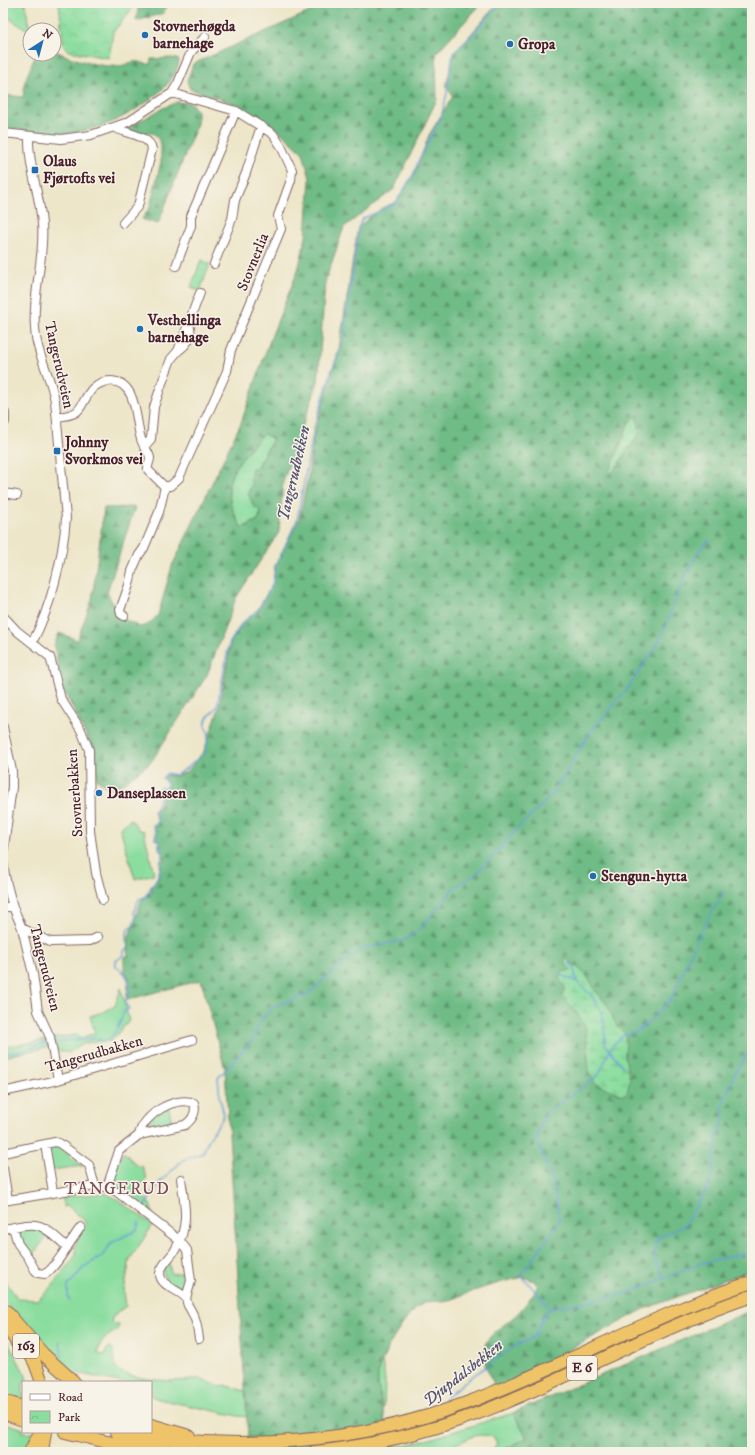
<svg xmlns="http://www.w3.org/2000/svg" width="755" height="1455" font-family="'IM FELL DW Pica',serif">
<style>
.green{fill:#8add9f;stroke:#6a7e65}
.forest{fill:url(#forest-firs);stroke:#5c6e58;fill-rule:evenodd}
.wetland{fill:url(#wetland-marsh);stroke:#6a7e65}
.park{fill:url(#park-crowns);stroke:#6a7e65}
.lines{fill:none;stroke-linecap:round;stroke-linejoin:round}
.stream{stroke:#679ed5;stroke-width:1.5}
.minor-casing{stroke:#836562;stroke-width:10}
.highway-casing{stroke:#836562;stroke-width:14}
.minor{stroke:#fff;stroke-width:8}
.highway{stroke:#efc469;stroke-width:12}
.poi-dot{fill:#1f6fb2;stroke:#f7f3e8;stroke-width:1.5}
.labels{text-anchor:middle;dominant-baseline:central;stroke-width:3;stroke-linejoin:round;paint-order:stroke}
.shield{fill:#f7f3e8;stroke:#7e5f64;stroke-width:1}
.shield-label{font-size:14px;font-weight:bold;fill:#4a1f2b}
.poi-label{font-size:15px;font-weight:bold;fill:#4a1f2b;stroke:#f7f3e8;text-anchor:start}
.street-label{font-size:15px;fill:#4a1f2b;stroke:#f7f3e8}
.water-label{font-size:16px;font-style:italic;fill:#56526f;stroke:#f7f3e8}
.quarter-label{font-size:17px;letter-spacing:1px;fill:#7c4c5b;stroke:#f7f3e8}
</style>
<defs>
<pattern id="forest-firs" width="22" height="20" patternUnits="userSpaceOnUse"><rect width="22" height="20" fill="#6fbc86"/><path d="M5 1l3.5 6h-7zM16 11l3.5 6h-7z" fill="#5d986e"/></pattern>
<pattern id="wetland-marsh" width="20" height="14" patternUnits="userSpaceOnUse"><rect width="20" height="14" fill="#8add9f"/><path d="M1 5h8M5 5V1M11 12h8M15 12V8" fill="none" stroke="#79bd89"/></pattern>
<pattern id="park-crowns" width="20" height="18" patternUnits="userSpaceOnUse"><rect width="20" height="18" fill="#8add9f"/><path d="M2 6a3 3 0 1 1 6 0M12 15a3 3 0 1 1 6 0" fill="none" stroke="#79bd89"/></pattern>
</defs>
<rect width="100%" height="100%" fill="#f7f3e8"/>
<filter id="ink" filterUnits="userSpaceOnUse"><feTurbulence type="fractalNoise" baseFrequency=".025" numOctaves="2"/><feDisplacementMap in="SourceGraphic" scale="8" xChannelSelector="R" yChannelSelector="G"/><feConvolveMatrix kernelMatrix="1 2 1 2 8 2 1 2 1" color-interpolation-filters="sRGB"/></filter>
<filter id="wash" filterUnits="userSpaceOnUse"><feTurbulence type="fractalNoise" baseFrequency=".012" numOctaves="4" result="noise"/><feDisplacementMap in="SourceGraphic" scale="16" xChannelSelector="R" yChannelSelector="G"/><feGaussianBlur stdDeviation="0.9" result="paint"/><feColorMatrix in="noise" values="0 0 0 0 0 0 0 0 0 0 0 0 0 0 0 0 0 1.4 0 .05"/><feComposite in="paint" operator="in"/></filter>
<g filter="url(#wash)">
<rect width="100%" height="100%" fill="#ede6c9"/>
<!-- green -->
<path class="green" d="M3,3h22l5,28c-12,-7 -27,-12 -27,-28z
M201,260l9,4 -10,27 -9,-4z
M264,433l9,6 -17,29 -4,1v14l9,29 -3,8 -16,8c-27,-44 -9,-62 22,-95z
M131,819l8,11 5,1 10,43 -19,5 -15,-51z
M121,988l8,33 -18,20c-15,0 -31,1 -42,12l-13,-3 -3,-12 24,-3 4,3 14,-5 -5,-17 13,-4 12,-6z
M532,1025l-150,336 3,18 -1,29 -2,1 -2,-9 1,-5 -7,-5 -105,29 -31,-3 -80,-17 -7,-3v-14h-32l-42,-9 -4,3 -33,-31 -37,-45v-22l15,21 20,1 13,-12 25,-33 -1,-10 11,-21 -3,-5 -15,-13 -5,1v-10l42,-4 12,6 36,26 -23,34 -6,32 2,15 -12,9 -3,6 3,3h5c-1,13 -19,7 -21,30l6,1 4,-7h4c3,7 0,14 4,20 9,12 72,16 84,10l20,9 4,-2 25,7z
M47,1040l1,7 -45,10v-10z
M169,1108l3,15 3,1 -24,6 -2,-7 7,-11z
M58,1147l25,19 -32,4 -4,-22z
M124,1152l13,14h5l5,13 -11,10 14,15 3,10 -41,-28 7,-25z
M32,1227l9,2 7,6 -17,22 -14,-24 2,-5z
M167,1264l3,1 1,9 16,-2 2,9 -4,14 -19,-13 -3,-11z
M3,1332l23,44 1,6h-4v19l-20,-6z
M513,1413l14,25 -29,14h-8l7,-8 -3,-7c-22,-6 -25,4 -44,9 -10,2 -22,3 -33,6 -13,3 -30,0 -43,0l56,-13z
M3,1422l20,7v3l10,1 -4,19h-26z"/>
<!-- forest -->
<path class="forest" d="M139,3h27l-2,10 -28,8z
M318,3h164l-46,50 1,46 -43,90 -50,38 -19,55 -7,100 -35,100 -4,50 -43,66 -29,77 -56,87 -39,29 -15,-11 -5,-33 -30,-60 -8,-41 5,-13 18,7 15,-40 12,-92 31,-1 -28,85 12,25 21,10 9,-3 9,-9 14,-49 69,-143 29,-83 28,-70 8,-33 4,-59 -7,-25 -27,-25 -37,-23 -49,-16 -3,-8 6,-17 123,-55zM264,434l9,5 -17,29h-4l-2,13 2,2 -4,10 6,14 5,2 2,3 -3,8 -16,8c-27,-44 -9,-62 22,-94z
M503,3h249v1267l-108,39 -262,143h-133l-24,-383 -24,-89 -75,20 3,-22 -5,-5v-15l4,-3 1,-10 -2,-3 15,-43 3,-1 3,-6h4l-1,-6 7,-7 3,-19h4l1,-2 -4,-1v-5l-3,-3v-9l-4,-1 1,-7 -3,-7 5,-3 -5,-11 6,-4 4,-13 -4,-2 1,-4h4l4,-4 -4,-6 3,-4 9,2 12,-5 16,-20 15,-43 12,-66 12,-19 15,-14 15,-26 2,-18 24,-45 9,-42 5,-40 26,-89 19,-122 24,-19 14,-6 19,-28 14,-39 24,-39 -7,-10 8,-33 39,-44zM524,1277l10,4 4,5c-6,10 -12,19 -20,27 -17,17 -43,25 -32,54 3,5 4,12 8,16 -18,13 -41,17 -62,23 -16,5 -30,13 -47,16 -2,-16 -8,-31 -7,-48 2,-18 30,-64 46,-71 6,-3 17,-1 24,-3 5,-1 9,-3 14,-5 20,-7 41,-14 62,-18z
M54,50c16,9 47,18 66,16 6,-1 11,-5 18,-4 5,0 6,3 12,2l1,-5 22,-1 6,2c-1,26 -46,53 -67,62 -13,6 -28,9 -42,11 -22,2 -45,-2 -67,-6v-32l20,2 2,-16 11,-27h18z
M177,102l14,1 6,8v13l-39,100 -16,-5 8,-12 11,-45v-18l-4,-7 -4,-4h-15l-11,-3 1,-2 33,-19z
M752,1310v142h-254l29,-14 -14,-25z"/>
<!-- wetland -->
<path class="wetland" d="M639,414l-2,5 3,13 -28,41 -3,-1 15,-36 4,-13z
M566,958l20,17 10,16 10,12 11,23 9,9 -1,23 5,21 -3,14 -5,2 -27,-12 -6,-12 -3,-42 -10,-18 -14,-15 3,-8 -6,-10 4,-7h8l-7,-10z"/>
<!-- park -->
<path class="park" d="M59,3h75l-2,6 -19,23 -4,26 -41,-7 -5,-7z"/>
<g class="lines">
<!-- stream -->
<path class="stream" d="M752,949l-4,22 4,4
M569,962l5,7 3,13
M561,975l16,7 14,13 9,14 4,12 1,23 18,23
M597,1022l7,-1
M56,1043c12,-5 26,-1 39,-5l9,4c12,-7 16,-18 20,-31l5,-2 -4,-7c9,-12 4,-29 -9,-35v-6l8,-6v-4l4,-4 -2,-9 2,-9 4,-2 4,-9 -2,-5 5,-14 6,-2 12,-19 3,-8 3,-19h-3l-1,-10 -4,-2 1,-7 -3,-6 5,-4v-4l-4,-5 7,-19 -3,-2 2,-5 4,1 4,-4 -6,-6 5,-5 9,2 11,-7 18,-16 4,-18 -4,-8 2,-8 10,-11 12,-63 13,-21 17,-14 14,-26 3,-18 21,-45 17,-92 18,-59 11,-25 16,-117 3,-8 33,-15 19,-31 5,-14 22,-41 6,-25 6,-41 17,-14 23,-27 11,-8
M3,1053l15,-1 27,-9h3
M145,1206l13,-22 25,-24 20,-7c3,-13 14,-26 21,-37l-4,-18 -2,-20 34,-37 8,-20 14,-15 34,-12 31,-28 22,-17 44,-9 14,-10 35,-42 24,-16 41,-45 33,-32 37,-61 39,-46 32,-48 24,-62 16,-29 9,-9
M664,1278l-10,-20 2,-19 29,-14 26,-43 5,-42 8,-21 -2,-13 12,-31 18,-29
M70,1301l-2,-4v-11l16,-19 20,-12 7,-12 26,-13 2,-8
M550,1308l-29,-33 39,-54 -8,-41 -15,-39 4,-19 7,-11 50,-35 14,-30 10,-10 14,-4 15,-12 20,-21 28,-64 25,-44
M550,1308l42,-7 38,-9 72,-29 50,-11
M60,1341l2,16
M434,1408l29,-25 51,-36 21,-11 9,-21 6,-7
M384,1452l8,-8"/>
</g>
</g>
<g filter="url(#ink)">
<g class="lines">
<defs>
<path id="minor" d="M115,128c11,5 35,8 37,21l-14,57 -15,17
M3,133l58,6 30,-4 37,-13 44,-29 6,-10 13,-31 14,-15
M29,137c-1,29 11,58 13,87 3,35 -10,69 -7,104 1,25 16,48 20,73l11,117c-3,40 -15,89 -34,125
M214,264l18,-45 3,-19 11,-27 15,-47
M176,266l15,-40v-10l45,-105
M178,351c8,-6 14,-12 12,-23
M57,417c29,-3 20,-10 35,-28 5,-5 12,-8 19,-8 27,1 24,40 30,58 1,6 9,14 9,19 0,4 -3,7 -2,12l16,16h6l9,-8 48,-107 4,-21 50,-121 -3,-13 13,-36 1,-10 -11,-24 -8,-12 -37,-23 -64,-18
M3,422h2v-9
M144,447l7,-8 3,-32 8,-24 9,-24 7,-8 22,-58
M3,493l14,2
M3,616l14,15 33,26 11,42 20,31 8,20 1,81 6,42 7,27
M124,616l-3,-2 -1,-4 9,-25 3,-14 7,-16 5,-7 15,-36 6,-25
M3,854l9,-67v-16l-9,-44
M3,862l3,19 7,26 9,21 11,46 5,37 12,26 8,43
M3,907h10
M22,928l28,14 40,-1 8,-4
M3,1092l55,-12 134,-40
M45,1144l8,48
M3,1153l52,-11 4,1 30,22 6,21
M3,1168l5,32
M181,1179c4,27 9,46 -6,71 -4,7 -14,15 -15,23 -1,13 20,17 26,25 1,3 1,7 3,9 7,12 8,17 10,32
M107,1187l12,-36 20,-16c4,-20 36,-40 55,-32 3,9 -2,17 -9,22l-46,10
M3,1201l92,-15 12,1 10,5 62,48 8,10 4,31 -5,17
M13,1227l5,17 10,13 7,13 3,3 7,1c11,-6 27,-36 36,-47
M3,1229c37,-7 35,-8 63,17"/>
<path id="highway" d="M6,1311l37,43 31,28
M3,1320l17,28
M20,1336l15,27 7,19
M3,1401l20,6
M3,1413l20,7
M151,1425l38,11
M65,1432l42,10 64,10
M117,1432c116,21 241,12 352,-30 96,-36 185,-88 283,-120
M30,1452l8,-16
M42,1452l3,-20
M314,1452c54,-6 108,-18 159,-37 95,-35 183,-87 279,-119"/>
</defs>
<!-- minor casing -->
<use href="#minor" class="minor-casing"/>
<!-- highway casing -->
<use href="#highway" class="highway-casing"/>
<!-- minor -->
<use href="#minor" class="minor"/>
<!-- highway -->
<use href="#highway" class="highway"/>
</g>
</g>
<!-- markers -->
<g class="poi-dot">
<circle cx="145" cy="35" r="4"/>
<circle cx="510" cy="44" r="4"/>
<rect x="31" y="166" width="8" height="8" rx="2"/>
<circle cx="140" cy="329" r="4"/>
<rect x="53" y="447" width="8" height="8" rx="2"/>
<circle cx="99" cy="793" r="4"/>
<circle cx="593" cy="876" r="4"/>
</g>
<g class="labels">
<!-- shield labels -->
<g class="shield">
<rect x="13" y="1334" width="26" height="24" rx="3"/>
<rect x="567" y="1356" width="30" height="24" rx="3"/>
</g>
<g class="shield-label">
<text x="26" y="1346">163</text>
<text x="582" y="1368">E 6</text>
</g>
<!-- poi labels -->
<g class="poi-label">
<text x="153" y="26">Stovnerhøgda<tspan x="153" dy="17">barnehage</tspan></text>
<text x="518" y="44">Gropa</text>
<text x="43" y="161">Olaus<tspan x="43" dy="17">Fjørtofts vei</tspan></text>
<text x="148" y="320">Vesthellinga<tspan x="148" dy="17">barnehage</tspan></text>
<text x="65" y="442">Johnny<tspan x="65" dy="17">Svorkmos vei</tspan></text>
<text x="107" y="793">Danseplassen</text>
<text x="601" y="876">Stengun-hytta</text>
</g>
<!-- street labels -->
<g class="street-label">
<text transform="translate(253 262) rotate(-68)">Stovnerlia</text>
<text transform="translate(59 365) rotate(77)">Tangerudveien</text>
<text transform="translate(75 793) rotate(-94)">Stovnerbakken</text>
<text transform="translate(45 968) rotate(76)">Tangerudveien</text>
<text transform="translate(94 1054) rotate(-16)">Tangerudbakken</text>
</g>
<!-- water labels -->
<g class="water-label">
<text transform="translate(294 473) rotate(-77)">Tangerudbekken</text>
<text transform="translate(463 1373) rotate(-38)">Djupdalsbekken</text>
</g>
<!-- quarter labels -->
<g class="quarter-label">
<text x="117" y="1189">TANGERUD</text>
</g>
</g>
<!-- margin -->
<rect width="755" height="1455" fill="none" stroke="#f7f3e8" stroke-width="16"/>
<!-- legend -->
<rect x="22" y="1381" width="130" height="52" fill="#f7f3e8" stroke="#b29e9c"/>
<rect x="30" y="1394" width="20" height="6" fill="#ffffff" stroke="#b29e9c"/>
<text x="58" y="1401" font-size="12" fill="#4a1f2b">Road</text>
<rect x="30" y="1411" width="20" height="12" fill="url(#park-crowns)" stroke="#b29e9c"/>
<text x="58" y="1421" font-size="12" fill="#4a1f2b">Park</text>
<!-- north arrow -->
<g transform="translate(42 42) rotate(36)"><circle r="19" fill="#f7f3e8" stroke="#b29e9c"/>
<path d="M0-3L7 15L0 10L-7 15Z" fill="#1f6fb2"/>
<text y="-6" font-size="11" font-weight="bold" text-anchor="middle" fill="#4a1f2b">N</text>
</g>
</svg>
